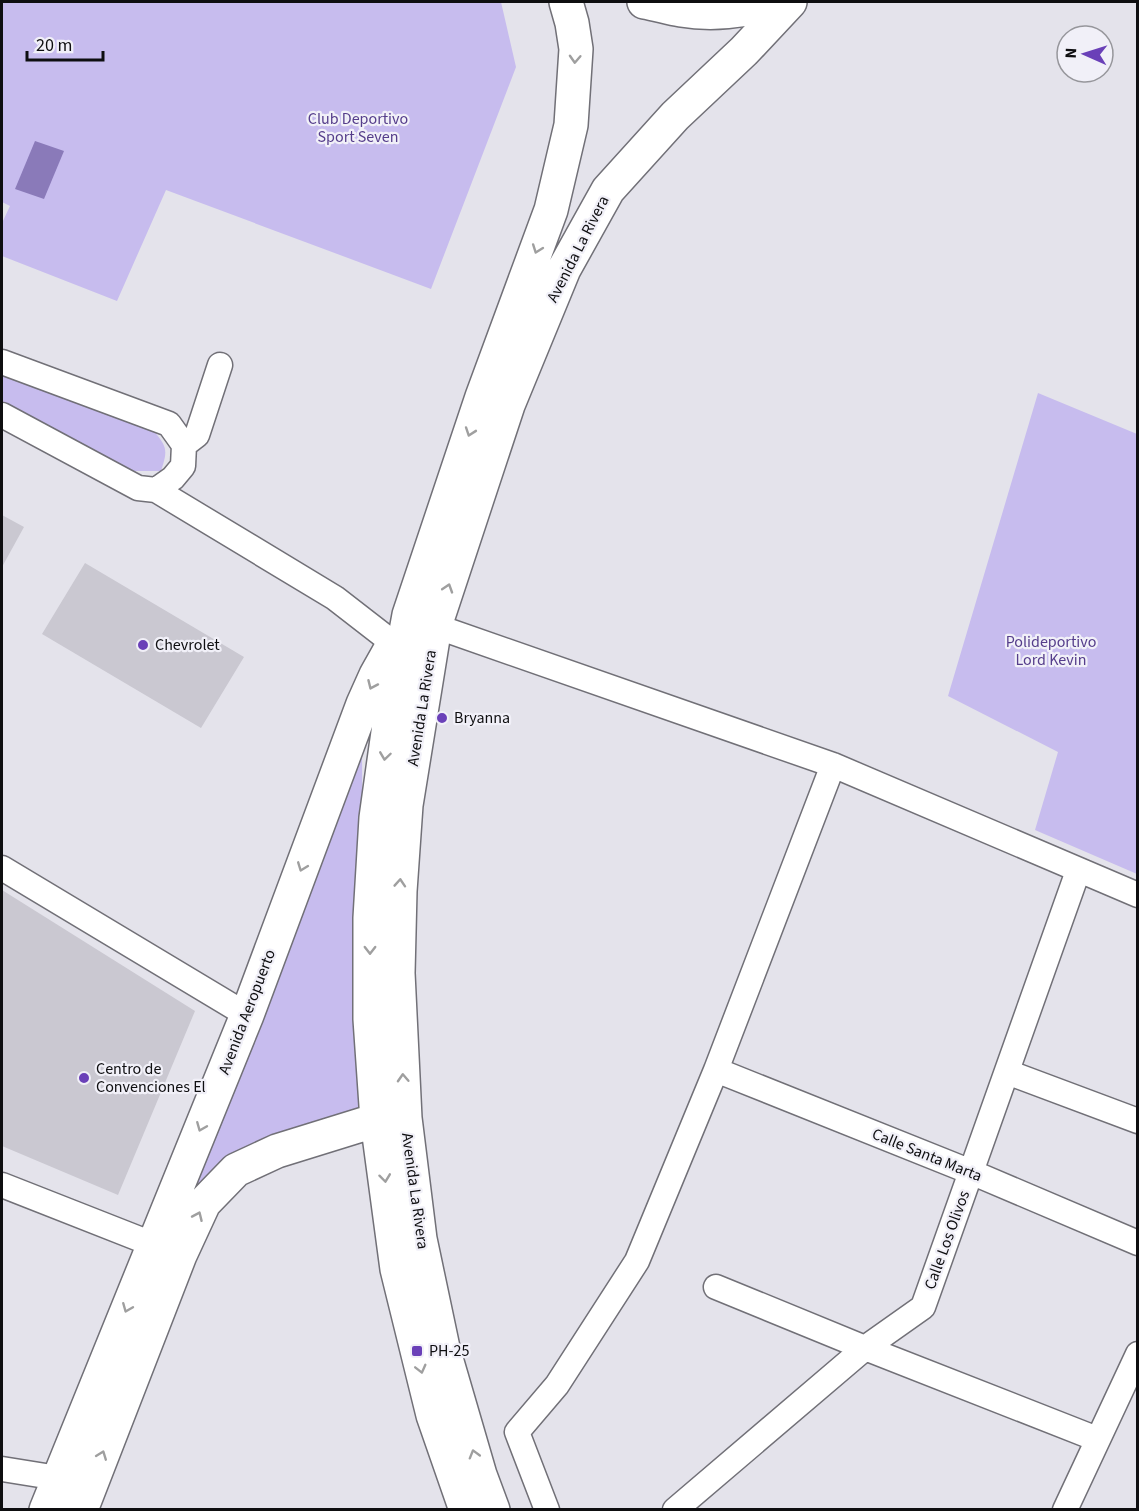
<svg xmlns="http://www.w3.org/2000/svg" width="1139" height="1511" font-family="'Source Sans 3',sans-serif">
<style>
.green{fill:#c7bcee}
.water{fill:#8a7ab9}
.building{fill:#cac8d1}
.lines{fill:none;stroke-linecap:round;stroke-linejoin:round}
.minor-casing{stroke:#717077;stroke-width:27}
.primary-casing{stroke:#717077;stroke-width:36}
.trunk-casing{stroke:#717077;stroke-width:36}
.minor{stroke:#fff;stroke-width:24}
.primary{stroke:#fff;stroke-width:33}
.trunk{stroke:#fff;stroke-width:33}
.oneway{stroke:#9f9f9f}
.poi-dot{fill:#6a40b8;stroke:#f1f0f8;stroke-width:2}
.labels{text-anchor:middle;dominant-baseline:central;stroke-width:4.5;stroke-linejoin:round;paint-order:stroke}
.park-label{font-size:16px;fill:#553d8b;stroke:#f1f0f8}
.street-label{font-size:16px;fill:#0e0e10;stroke:#f1f0f8}
.poi-label{font-size:16px;fill:#0e0e10;stroke:#f1f0f8;text-anchor:start}
</style>
<rect width="100%" height="100%" fill="#e4e3eb"/>
<!-- green -->
<path class="green" d="M2,2h499l15,65 -85,222 -265,-99 -49,111 -115,-45v-33l8,-17 -8,-4z
M2,376l152,55c13,16 14,19 7,40h-30l-129,-70z
M1038,393l99,41v440l-102,-44 23,-78 -110,-56z
M362,725l1,386 -124,50 -80,80z"/>
<!-- water -->
<path class="water" d="M35,141l29,10 -20,48 -29,-10z"/>
<!-- building -->
<path class="building" d="M2,515l22,12 -22,40z
M85,563l159,94 -43,71 -159,-94z
M2,890l193,121 -77,184 -116,-49z"/>
<g class="lines">
<defs>
<path id="minor" d="M2,362l167,62 15,21 -1,21 -10,12 -17,12
M2,415l136,73 18,2 179,108 58,45
M184,445l13,-10 23,-70
M420,620l15,6 398,139 305,130
M2,868l245,147
M716,1070l255,102 167,71
M1007,1072l131,49
M2,1185l168,66
M716,1287l149,61 232,91
M2,1469l56,9
M547,1510l-30,-78 40,-47 80,-124 79,-191 117,-305
M675,1510l190,-162 58,-41 155,-436
M1065,1510l73,-156"/>
<path id="primary" d="M46,1510l201,-495 116,-311 13,-29 18,-32
M81,1510l99,-255 24,-52 32,-33 41,-19 100,-31 21,-2
M466,1510l-33,-95 -36,-146 -20,-149 -7,-101v-101l6,-100 14,-100 19,-103 73,-218 69,-187 20,-85 5,-76 -4,-26 -6,-21
M493,1510l-13,-35 -37,-127 -23,-109 -15,-121 -7,-145 2,-82 6,-86 29,-179 73,-221 56,-136 44,-79 67,-74 69,-65 46,-49"/>
<path id="trunk" d="M644,2c12,2 25,6 37,8 30,5 64,2 92,-8"/>
</defs>
<!-- minor casing -->
<use href="#minor" class="minor-casing"/>
<!-- primary casing -->
<use href="#primary" class="primary-casing"/>
<!-- trunk casing -->
<use href="#trunk" class="trunk-casing"/>
<!-- minor -->
<use href="#minor" class="minor"/>
<!-- primary -->
<use href="#primary" class="primary"/>
<!-- trunk -->
<use href="#trunk" class="trunk"/>
</g>
<!-- one-way arrows -->
<defs><path id="oneway-chevron" d="M-2-3.5L2.5 0L-2 3.5" fill="none" stroke-width="1.6" stroke-linecap="round" stroke-linejoin="round" transform="scale(1.5)"/></defs>
<g class="oneway">
<use href="#oneway-chevron" transform="translate(575 59) rotate(93)"/>
<use href="#oneway-chevron" transform="translate(537 249) rotate(110)"/>
<use href="#oneway-chevron" transform="translate(470 432) rotate(109)"/>
<use href="#oneway-chevron" transform="translate(448 588) rotate(-72)"/>
<use href="#oneway-chevron" transform="translate(372 685) rotate(114)"/>
<use href="#oneway-chevron" transform="translate(385 756) rotate(98)"/>
<use href="#oneway-chevron" transform="translate(302 867) rotate(111)"/>
<use href="#oneway-chevron" transform="translate(400 883) rotate(-86)"/>
<use href="#oneway-chevron" transform="translate(370 950) rotate(90)"/>
<use href="#oneway-chevron" transform="translate(403 1078) rotate(-93)"/>
<use href="#oneway-chevron" transform="translate(201 1127) rotate(112)"/>
<use href="#oneway-chevron" transform="translate(385 1178) rotate(83)"/>
<use href="#oneway-chevron" transform="translate(198 1216) rotate(-66)"/>
<use href="#oneway-chevron" transform="translate(127 1308) rotate(112)"/>
<use href="#oneway-chevron" transform="translate(421 1369) rotate(76)"/>
<use href="#oneway-chevron" transform="translate(474 1454) rotate(-106)"/>
<use href="#oneway-chevron" transform="translate(102 1455) rotate(-69)"/>
</g>
<!-- markers -->
<g class="poi-dot">
<circle cx="143" cy="645" r="6"/>
<circle cx="442" cy="718" r="6"/>
<circle cx="84" cy="1078" r="6"/>
<rect x="411" y="1345" width="12" height="12" rx="3"/>
</g>
<g class="labels">
<!-- park labels -->
<g class="park-label">
<text x="358" y="119">Club Deportivo<tspan x="358" dy="18">Sport Seven</tspan></text>
<text x="1051" y="642">Polideportivo<tspan x="1051" dy="18">Lord Kevin</tspan></text>
</g>
<!-- street labels -->
<g class="street-label">
<text transform="translate(578 249) rotate(-63)">Avenida La Rivera</text>
<text transform="translate(422 708) rotate(-81)">Avenida La Rivera</text>
<text transform="translate(247 1012) rotate(-69)">Avenida Aeropuerto</text>
<text transform="translate(927 1155) rotate(22)">Calle Santa Marta</text>
<text transform="translate(415 1191) rotate(82)">Avenida La Rivera</text>
<text transform="translate(947 1240) rotate(-70)">Calle Los Olivos</text>
</g>
<!-- poi labels -->
<g class="poi-label">
<text x="155" y="645">Chevrolet</text>
<text x="454" y="718">Bryanna</text>
<text x="96" y="1069">Centro de<tspan x="96" dy="18">Convenciones El</tspan></text>
<text x="429" y="1351">PH-25</text>
</g>
</g>
<!-- border -->
<rect width="1139" height="1511" fill="none" stroke="#0e0e10" stroke-width="6"/>
<!-- north arrow -->
<g transform="translate(1085 54) rotate(273)"><circle r="28" fill="#f1f0f8" stroke="#96969b" stroke-width="1.5"/>
<path d="M0-4.5L10 22L0 15L-10 22Z" fill="#6a40b8"/>
<text y="-9" font-size="16" font-weight="bold" text-anchor="middle" fill="#0e0e10">N</text>
</g>
<!-- scale -->
<path d="M27 51v9h76v-9" fill="none" stroke="#0e0e10" stroke-width="3"/>
<text x="36" y="51" font-size="18" fill="#0e0e10" stroke="#f1f0f8" stroke-width="4.5" paint-order="stroke">20 m</text>
</svg>
